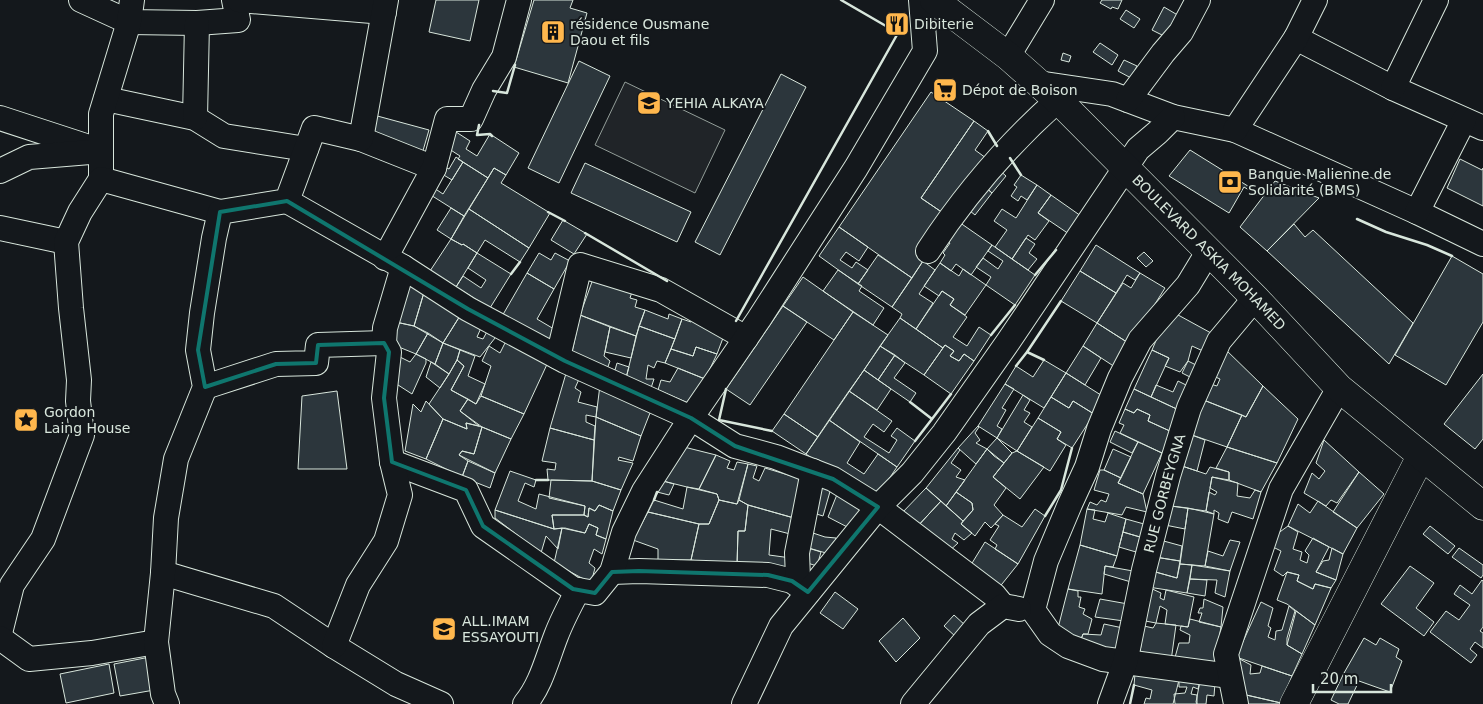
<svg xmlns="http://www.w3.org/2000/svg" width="1483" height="704" font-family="'DejaVu Sans',sans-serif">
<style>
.green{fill:#202428;stroke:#939e99}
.building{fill:#2c363c;stroke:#d8e6dc}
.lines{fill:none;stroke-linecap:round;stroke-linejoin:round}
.street-casing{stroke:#d8e6dc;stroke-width:26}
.secondary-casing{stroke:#d8e6dc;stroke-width:29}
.primary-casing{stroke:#d8e6dc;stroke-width:29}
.street{stroke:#14181c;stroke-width:24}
.secondary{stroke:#14181c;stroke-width:28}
.primary{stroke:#14181c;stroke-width:28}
.wall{stroke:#d8e6dc;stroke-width:2.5}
.marked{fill:none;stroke:#0f766e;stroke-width:4;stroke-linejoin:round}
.labels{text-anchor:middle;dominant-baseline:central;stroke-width:4;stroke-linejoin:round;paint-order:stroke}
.poi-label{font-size:14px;fill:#d8e6dc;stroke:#14181c;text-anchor:start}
.street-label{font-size:14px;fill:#d8e6dc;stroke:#14181c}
</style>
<rect width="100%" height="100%" fill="#14181c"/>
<!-- green -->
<path class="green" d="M625,82l100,48 -30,63 -100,-48z"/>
<!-- building -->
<path class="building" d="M436,0h43l-9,41 -41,-9z
M534,0h39l-3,8 17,5 -19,70 -54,-16z
M1102,0h20l-4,9 -6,-2 -1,2 -11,-6z
M1164,7l17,10 -11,22 -18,-9z
M1126,10l14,9 -6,9 -14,-9z
M893,17l12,6 -3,8 -12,-6z
M1100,43l18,12 -6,10 -19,-13z
M1063,53l8,3 -2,6 -8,-2z
M1124,60l13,6 -6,12 -13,-7z
M579,61l31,15 -51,107 -31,-15z
M781,74l25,13 -86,168 -25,-13z
M931,92l43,29 -53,77 25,17 -28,42 5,4 -11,17 -73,-51z
M370,114l59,16 -7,24 -59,-16z
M974,121l14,10 -13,19 11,8 -40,57 -25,-17z
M453,130l17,11 -4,8 11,7 13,-22 29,19 -13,22 -12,-7 -6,10 -30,-19 2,-3 -17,-11z
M1190,150l69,43 -2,2 -13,-8 -15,26 -60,-37z
M456,157l7,5 -11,18 -15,-9 4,-6 8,4z
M1460,159l22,11 1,-2v38l-36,-18z
M463,162l25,16 -24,38 -38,-24 5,-6 12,8z
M585,163l106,49 -14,30 -106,-49z
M494,168l12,7 -5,8 49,30 -21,35 -60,-39z
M997,168l9,8 -14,17 -9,-8z
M1021,175l16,10 -10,15 -6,-4 -3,5 -7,-5 6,-9 -3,-2z
M1275,181l44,17 -52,53 -27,-24z
M983,185l9,8 -17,22 -10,-8z
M1037,185l14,10 -13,18 11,8 -14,19 -7,-5 -16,24 -17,-12 12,-17 -13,-9 8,-12 14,9z
M1051,195l30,21 -12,18 -31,-21z
M451,208l13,8 -13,23 -14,-9z
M469,209l60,39 -9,14 -35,-22 -8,13 -14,-9 -1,1 -11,-6z
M563,220l24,14 -13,20 -23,-14z
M956,220l36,25 -21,30 -15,-11 -5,7 -11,-8 5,-8 -2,-2 7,-10 -7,-4z
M1294,224l11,13 8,-7 100,93 -24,41 -122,-113z
M839,227l29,20 -9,14 -13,-9 -6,8 12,8 4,-6 12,8 -10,14 -39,-28z
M1026,238l9,6 -6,9 8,6 -9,11 -16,-11z
M451,239l11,6 1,-1 14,9 -21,34 -26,-16z
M992,245l43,30 -20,30 -29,-20 5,-8 -15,-10 7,-9 15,11 5,-8 -15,-10z
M1096,245l44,28 -5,7 -8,-5 -11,18 -36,-22z
M1144,252l9,9 -7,6 -9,-9z
M477,253l34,21 -21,34 -34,-21 7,-11 18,12 5,-8 -18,-12z
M539,253l12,7 4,-7 15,8 -16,28 -27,-16z
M878,255l34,23 -20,29 -34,-23z
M1452,256l31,18v48l-37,63 -51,-30z
M923,261l12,9 -16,24 14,9 -17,26 -16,-11 2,-4 -10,-7z
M940,263l19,13 4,-7 23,16 -21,30 -15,-10 4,-6 -12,-8 -3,5 -15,-10z
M838,270l24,16 -3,5 25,17 -11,17 -50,-34z
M1080,271l36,22 -19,30 -36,-22z
M527,273l27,16 -17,30 22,13 -9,15 -49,-29z
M1140,273l25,15 -35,56 -33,-21 26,-40 8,5z
M404,277l21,12 -11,37 -23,-5z
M803,277l50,35 -19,28 -51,-34z
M593,279l39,13 -2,6 7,2 -2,7 10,3 -9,26 -56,-21z
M425,289l38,22 -20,32 -29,-17z
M942,291l12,8 -4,6 17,12 -14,20 14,9 12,-19 12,8 -17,26 -10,-7 -5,7 -9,-5 4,-5 -9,-6 -2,3 -27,-19z
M783,306l24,16 -57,83 -24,-16z
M645,310l23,9 1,-5 13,5 -7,20 -36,-13z
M1169,310l42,23 -8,18 -11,-5 -4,15 -8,11 -15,-6 4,-8 -17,-8z
M463,311l18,17 -4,9 6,2 7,-13 9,7 -19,24 -37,-14z
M853,312l35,23 -70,102 -34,-23z
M580,315l30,12 -6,29 6,5 -4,11 -35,-15z
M693,318l33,12 -9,24 -21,-7 -3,9 -22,-7 11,-30 9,3z
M900,318l43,30 -19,27 -44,-29z
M391,321l23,5 14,7 -12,21 -27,-11z
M1097,323l33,21 -15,23 -32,-21z
M639,326l36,13 -10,24 -8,-2 -3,7 -6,-3 -2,14h8l-3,9 -25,-10z
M610,327l26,9 -5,22 -26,-6z
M428,333l15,10 -8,21 -19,-10z
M508,337l41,23 -25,54 -43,-18 10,-30 -9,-5 7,-15 11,7z
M443,343l17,7 -3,10 -8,14 -14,-10z
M945,345l9,6 -4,5 9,5 5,-7 10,7 -23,33 -27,-19z
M880,346l15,9 -17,25 -14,-10z
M1083,346l18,12 -16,27 -19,-12z
M696,347l21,7 -12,25 -40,-16 6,-14 22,7z
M1223,347l40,39 -17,31 -45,-18 6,-16 10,3 3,-7 -11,-5z
M460,350l15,6 -7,20 17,8 -9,20 -25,-14 13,-24 -7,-6z
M1152,350l17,8 -18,39 -17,-8z
M416,354l10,5v4l-14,31 -17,-11 3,-27 12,6z
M895,355l10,8 -11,15 22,15 -6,9 -32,-22z
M457,360l7,6 -13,24 17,9 -8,12 19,15 -13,-3 1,6 -24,-10 -14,-15 20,-30z
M1044,360l22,13 -22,35 -39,-24 11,-18 17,11z
M1188,361l12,6 -6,12 -12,-6z
M431,362l18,12 -9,14 -14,-11z
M617,363l12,4 -3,11 -18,-10 7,2z
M678,368l27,11 -12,26 -35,-15 3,-10 9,2z
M567,370l14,5 -6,13 6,4 -3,10 19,5 -1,10 -10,-2v7l9,4 -1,14 -44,-12z
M864,370l27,19 -14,21 -28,-19z
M1066,373l38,24 -10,17 -21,-13 -4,7 -18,-11z
M1483,374v65l-8,10 -31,-25z
M1178,381l14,7 -11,23 -30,-14 5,-12 17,7z
M1005,384l9,5 -12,19 4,2 -9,16 5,3 -5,9 -19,-12z
M600,385l50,28 -9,23 -45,-19z
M1263,386l35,33 -21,44 -50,-16 15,-32 4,2z
M1134,389l47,22 -9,21 -24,-11 2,-6 -13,-6 -3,4 -9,-4z
M337,391l10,78h-49l4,-73z
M849,391l43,30 -8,11 -11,-8 -9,13 25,16 8,-13 -6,-4 6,-8 18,13 -18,26 -68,-47z
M1023,395l7,5 -6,10 6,3 -6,9 8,5 -15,24 -20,-13z
M481,396l43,18 -13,25 -29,-12 -22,-16 8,-12 8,5z
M1051,397l18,11 4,-7 21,13 -22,34 -15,-9 4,-7 -23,-14z
M1201,399l41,16 -15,32 -38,-13z
M426,401l17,18 -17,40 -21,-8 8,-47 8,8z
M1125,409l9,4 3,-4 13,6 -2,6 24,11 -10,21 -42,-20 4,-8 -5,-2z
M784,414l34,23 -12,17 -34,-23z
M596,417l45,19 -8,25 -14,-4 -1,3 15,3 -12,27 -29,-9z
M1038,418l23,14 -4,7 9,6 -16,26 -33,-20z
M443,419l24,10 -1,-6 16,4 -8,27 -12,-3 -3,4 9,6 -6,16 -36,-18z
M829,420l31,22 -13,21 17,11 14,-20 19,13 -23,34 -68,-47z
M978,426l1,1 -4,6 5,7 -4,3 11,6 -11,15 -18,-16z
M482,427l29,12 -16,34 -36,-18 3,-4 12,3z
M550,428l44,12 -2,41 -44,-1 -1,-11 8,1 1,-7 -14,-2z
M1115,431l23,11 -6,11 -22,-11z
M1189,434l16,6 -8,31 -18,-6z
M997,438l15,15 -8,10 -17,-14z
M1324,440l35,32 -22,31 -6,-3 -5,6 -22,-13 8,-20 7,6 6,-8 -9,-8z
M1138,442l24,11 -19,41 -25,-11z
M680,446l36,9 -17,34 -12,-2 -24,-6z
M1227,447l50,16 -16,29 -32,-12v-8l-13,-4z
M958,448l2,2 -9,13 10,7 -5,7 9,3 -19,26 -20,-18z
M987,449l7,7 10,7 -11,14 13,11 -12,17 9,10 -12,13 -6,-6 -10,14 -14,-12 12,-14 -1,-7 -16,-11z
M1113,449l18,8 -10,21 -17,-8z
M1017,451l27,16 -24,32 -27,-22 19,-24z
M716,455l14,6 -3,7 7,2 3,-8 11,2 -11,40 -18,-4 -2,-6 -18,-5z
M468,461l27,12 -5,15 -28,-11z
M748,464l9,2 -4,12 6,3 6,-13 40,12 -11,38 -46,-13 -9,-5z
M1179,465l27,9 4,-7 19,5v8l-17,-3 -6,34 -35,-5z
M1100,470h4l17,8 -3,5 25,11 4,18 -21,-5 -4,8 -35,-6 3,-7 7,3 4,-5 5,2 3,-8 -15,-4z
M510,471l26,9 -2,7 -9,-4 -7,18 18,8 3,-15 46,12 -1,9h-32l2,14 -59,-19z
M1359,472l25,22 -27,34 -24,-16z
M1212,477l26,6 -1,13 13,2 5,-8 6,2 -8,27 -21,-7 -4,11 -10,-4 1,-6 -5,-3v4l-8,-3 3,-19 6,3 2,-3 -7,-4z
M551,480l41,1 29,9 -8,21 -14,-6 -4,6 -6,-3 -1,9 -4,-2 1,-9 -36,-8z
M663,481l11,3 -5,11 -12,-3z
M817,482l14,6 -8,28 -13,-4z
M687,487l30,7 2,6 -10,24h-10l-51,-12 6,-12 29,9z
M926,488l15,13 -25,27 -15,-14z
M838,492l29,16 -14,22 -25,-13z
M956,492l16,11 1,7 -10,11 -17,-15z
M719,500l18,4 2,-4 9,5 -3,26h-7l-1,35 -46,-6 8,-36h10z
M941,501l22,20 -2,3 11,9 -8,7 -9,-7 -3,6 6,4 -12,11 -30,-26z
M1318,501l39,27 -14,26 -55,-28 10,-22 12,9z
M599,505l14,6 -7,28 -10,-4 2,-7 -9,-4 -4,9 -20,-5 -11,1 -2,-14h32l4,2 1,-9 6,3z
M748,505l46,13v17l-23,-6 -2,26 22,3 -1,15 -53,-7 1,-35h7z
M1171,506l17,2 -3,21 -20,-4z
M1188,508l26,6 -9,52 -25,-2z
M1035,509l10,7 -27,48 -23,-15 2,-4 -7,-5 9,-14 -4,-2 8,-9 19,12z
M1087,509l8,1 -2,9 12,3 3,-9 18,6 -9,37 -37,-11z
M495,510l59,19 8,-1 -4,21 -12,-13 -5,17 -46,-35z
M648,512l51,12 -8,36h-33v-11l-25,-9z
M1126,519l18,5 -4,13 -17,-5z
M589,524l9,4 -2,7 10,4 -4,15 -8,-5 -5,14 6,5 -4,15 -37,-20 8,-35 23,5z
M1288,526l10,6 -5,17 9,3 -2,8 7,3 2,-8 -4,-4 8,-13 16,9 -13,25 20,8 -5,8 -16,-4 -2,5 -16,-8 2,-6 -12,-3 -4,4 -9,-6 7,-19 -8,-4 4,-13z
M1430,526l25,20 -7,8 -25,-20z
M807,531l18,6 11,1 -3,17 -28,-8z
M1123,532l17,5 -4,15 -17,-5z
M1160,540l22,6 -2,15 -25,-4z
M1230,540l10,2 -10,29 -25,-5 3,-15 15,5z
M985,542l33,22 -20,25 -29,-21z
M1080,545l37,11 -4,11 -8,-1 -3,28 -34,-5z
M805,547l16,5 -4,14 -16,-5z
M1332,548l11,6 -7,26 -20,-8 7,-11 6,-1z
M1459,548l24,17v10l-2,3 -29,-21z
M1155,557l25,4 -3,17 -25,-7z
M1180,564l12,1 -5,28 -39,-6 4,-16 25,7z
M1192,565l38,6 -5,26 -10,-4 2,-13 -27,-1z
M1105,566l28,5 -2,11 -27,-8z
M1410,566l24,17 -18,25 18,14 -10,14 -43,-32z
M1287,572l12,3 -2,6 16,8 2,-5 16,4 -16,37 -28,-21 -10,-4z
M1190,579l17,1 -2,16 -18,-3z
M1482,580l1,1v46l-3,4 3,2v15l-8,-6 -5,7 7,6 -6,8 -41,-31 16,-21 13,9 11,-15 -16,-11 6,-9 12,9z
M1148,587l13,6 -1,5 4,2 2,-10 28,7 -6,30 -23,-3 2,-14 -7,-4 -4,17 -16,-3z
M1068,589l10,2v6h3l-2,10 6,2 -2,5 9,5 -4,15h-5l-3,8 -22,-14z
M835,592l23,17 -15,20 -23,-16z
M1100,599l28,5 -4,17 -29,-4z
M1204,599l19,8 -2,20 -22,-5 3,-9h-4l2,-5h3z
M1261,602l12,6 -5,18 3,2 -3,9 7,3 1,-9 6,-1 7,-24 6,5 -8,27v7l15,9 -10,22 -56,-19z
M1296,611l19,14 -13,29 -15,-9z
M954,615l12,11 -10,11 -12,-11z
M903,618l17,20 -24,24 -17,-21z
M1190,619l31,8 -7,40 -40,-6 5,-18h10l1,-8 -10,-5 1,-4 7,1z
M1156,623l20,2 -5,36 -32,-3 5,-32 9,2z
M1104,624l19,4 -6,26 -37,-12 3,-8 18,1z
M1364,638l12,7 4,-7 19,11 -3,8 6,4 -12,31 -31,-11 -15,-8z
M155,656l5,33 -40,7 -6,-32z
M1236,657l15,8 -1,9 10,-1 2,-7 30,10 -11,27 -39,-9z
M109,664l5,29 -48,10 -6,-29z
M1344,673l15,8 -11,23h-9l-8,-4z
M1135,674l44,6 -6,24h-29l2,-6 4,1 2,-9 -18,-5z
M1179,680l21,1 -2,8 -5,-2 -2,7 6,1v9h-22l-1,-10 11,-1 2,-6h-8z
M1200,681l15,2 -1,13 -7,-1 -1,9h-9l-1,-2z
M1242,694l39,9 -1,1h-36z"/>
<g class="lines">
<defs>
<g id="street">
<path d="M81,0l48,22 68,1 41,-3 -4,-20"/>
<path d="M239,0l145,12"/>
<path d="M1296,38l97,50 90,40"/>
<path d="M1008,56l34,-56"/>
<path d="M1038,83l74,11 61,23 62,13 182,82 66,32"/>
<path d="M1393,88l43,-88"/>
<path d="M106,99l89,19 29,18 82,13"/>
<path d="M1128,100l35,-47 18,-21 17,-32"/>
<path d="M0,118l101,33"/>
<path d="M195,118l2,-95"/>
<path d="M1235,130l61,-92 19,-38"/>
<path d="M361,139l73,29"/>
<path d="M0,171l29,-14 61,-5"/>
<path d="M101,179v-65l28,-92 3,-22"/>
<path d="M287,201l116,66 65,42 97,52 126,57 44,28 41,11 57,22 45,28 67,51 49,37 9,11"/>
<path d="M1417,212l47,-92"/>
<path d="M0,228l66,14"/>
<path d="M928,251c38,-58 78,-105 130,-151"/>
<path d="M1208,252l-20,33 -48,55 -20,38 -21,51 -12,38 -17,37 -24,57 -13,49 17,24 18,12 35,13 127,17"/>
<path d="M385,258l49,-90 13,-49h24l13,-29 20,-33 15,-57"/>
<path d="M558,357l22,-92 81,25 85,48"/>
<path d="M205,387l71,-23 40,-1 2,-18 66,-2"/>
<path d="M392,462l74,28 17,36 90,63 5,1"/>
<path d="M612,572l27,-1 129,4 24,6 16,11"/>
<path d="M163,573l111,33 60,40 62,38 45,20"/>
<path d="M808,592l-10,-14 -1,-25 16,-82"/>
<path d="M0,633l12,-48 31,-46 39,-104 -4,-34 1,-21 -8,-72 -5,-66 14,-30 21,-33 119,33"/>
<path d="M0,638l29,21 63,-6 64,-11"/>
<path d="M334,646l24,-61 28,-44 14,-46 -8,-33 -8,-64 5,-46 -5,-9 1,-15 18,-61"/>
<path d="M167,704l-4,-10 -7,-52 7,-69 3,-55 10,-59 29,-72 -7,-37 4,-37 12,-75 6,-26 67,-11 27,-73 47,11 25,-139"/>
<path d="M525,704c16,-19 22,-45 31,-68 6,-16 14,-31 22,-46l17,3 17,-21 12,-40 20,-41 47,-73 68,-99 97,-151 69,-117 -4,-51"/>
<path d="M744,704l37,-78 97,-119 34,-34 32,-40 64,-91 130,-193 20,-17 15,-15"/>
<path d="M913,704l66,-80 24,-18 16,3"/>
<path id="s1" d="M1110,704l15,-41 19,-93 24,-94 21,-68 30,-67 36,-43"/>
<path d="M1236,704l-10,-50 55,-165 58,-101"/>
</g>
<path id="secondary" d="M1294,704l127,-248"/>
<g id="primary">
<path id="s2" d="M934,0l74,56 54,48 193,194 84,90 144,118"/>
</g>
</defs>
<!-- street casing -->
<use href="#street" class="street-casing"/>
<!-- secondary casing -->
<use href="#secondary" class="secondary-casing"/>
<!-- primary casing -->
<use href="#primary" class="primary-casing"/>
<!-- street -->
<use href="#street" class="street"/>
<!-- secondary -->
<use href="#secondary" class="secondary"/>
<!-- primary -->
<use href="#primary" class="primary"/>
<!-- wall -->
<path class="wall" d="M493,91l14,2 8,-28
M479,125l-2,10 13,-1 2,2
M988,131l9,15
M1010,158l11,17
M548,212l17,9
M1357,219l29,13 41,13 25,11
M585,233l82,48
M511,274l9,-12
M1035,275l21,-25
M736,321l162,-288 -57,-33
M991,335l24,-30
M1044,360l-17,-8 34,-51
M1016,366l11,-14
M726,389l-7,31 53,11
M910,402l22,17 -17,22
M932,419l19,-25
M536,480h12
M654,500l3,-8
M1045,516l16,-26 11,-42
M1130,704l4,-19"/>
</g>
<!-- marked area -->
<path class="marked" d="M287,201l181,108 97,52 126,57 44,28 98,33 45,28 -70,85 -16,-11 -24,-6 -129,-4 -27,1 -17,21 -22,-4 -90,-63 -17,-36 -74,-28 -8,-64 5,-46 -5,-9 -66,2 -2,18 -40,1 -71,23 -7,-37 22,-138z"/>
<!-- icons -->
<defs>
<symbol id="restaurant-square" viewBox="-11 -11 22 22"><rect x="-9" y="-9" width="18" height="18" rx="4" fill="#ffb74d" stroke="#14181c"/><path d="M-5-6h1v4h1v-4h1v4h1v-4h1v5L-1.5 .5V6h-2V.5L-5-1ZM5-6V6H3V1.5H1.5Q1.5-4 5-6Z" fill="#111"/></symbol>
<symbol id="building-square" viewBox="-11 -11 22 22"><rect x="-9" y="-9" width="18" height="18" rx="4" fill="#ffb74d" stroke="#14181c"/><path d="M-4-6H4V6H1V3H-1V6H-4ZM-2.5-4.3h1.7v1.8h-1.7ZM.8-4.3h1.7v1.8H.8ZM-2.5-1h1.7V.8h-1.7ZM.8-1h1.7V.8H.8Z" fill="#111"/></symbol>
<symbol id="supermarket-square" viewBox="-11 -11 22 22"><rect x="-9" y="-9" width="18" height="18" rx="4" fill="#ffb74d" stroke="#14181c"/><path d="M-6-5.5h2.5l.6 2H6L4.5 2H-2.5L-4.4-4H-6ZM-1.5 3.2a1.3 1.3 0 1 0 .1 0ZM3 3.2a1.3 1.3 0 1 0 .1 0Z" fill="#111"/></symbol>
<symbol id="school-square" viewBox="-11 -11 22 22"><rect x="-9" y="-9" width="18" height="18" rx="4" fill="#ffb74d" stroke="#14181c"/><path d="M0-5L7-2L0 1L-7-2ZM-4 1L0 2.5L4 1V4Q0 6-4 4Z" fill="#111"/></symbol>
<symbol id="bank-square" viewBox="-11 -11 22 22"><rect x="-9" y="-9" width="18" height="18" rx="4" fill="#ffb74d" stroke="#14181c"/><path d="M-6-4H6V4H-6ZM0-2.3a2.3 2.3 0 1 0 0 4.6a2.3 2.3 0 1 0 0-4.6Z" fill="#111"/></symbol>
<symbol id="sight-square" viewBox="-11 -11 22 22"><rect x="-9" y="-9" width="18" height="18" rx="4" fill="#ffb74d" stroke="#14181c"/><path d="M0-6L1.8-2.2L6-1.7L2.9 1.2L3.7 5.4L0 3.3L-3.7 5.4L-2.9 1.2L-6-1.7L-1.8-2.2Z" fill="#111"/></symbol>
</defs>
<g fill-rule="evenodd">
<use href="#restaurant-square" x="883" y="10" width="28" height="28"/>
<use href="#building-square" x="539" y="18" width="28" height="28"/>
<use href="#supermarket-square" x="931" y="76" width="28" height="28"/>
<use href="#school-square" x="635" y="89" width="28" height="28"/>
<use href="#bank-square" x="1216" y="168" width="28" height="28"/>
<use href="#sight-square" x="12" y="406" width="28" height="28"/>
<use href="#school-square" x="430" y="615" width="28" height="28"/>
</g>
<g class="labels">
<!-- poi labels -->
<g class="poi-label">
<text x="570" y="24">résidence Ousmane<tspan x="570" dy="16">Daou et fils</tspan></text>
<text x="914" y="24">Dibiterie</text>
<text x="962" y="90">Dépot de Boison</text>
<text x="666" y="103">YEHIA ALKAYA</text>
<text x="1248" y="174">Banque Malienne de<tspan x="1248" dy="16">Solidarité (BMS)</tspan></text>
<text x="44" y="412">Gordon<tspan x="44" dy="16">Laing House</tspan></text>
<text x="462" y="621">ALL.IMAM<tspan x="462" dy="16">ESSAYOUTI</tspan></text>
</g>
<!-- street labels -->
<g class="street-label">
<text stroke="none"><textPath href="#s2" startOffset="374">BOULEVARD ASKIA MOHAMED</textPath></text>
<text stroke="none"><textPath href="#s1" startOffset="218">RUE GORBEYGNA</textPath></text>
</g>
</g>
<!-- scale -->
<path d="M1313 684v8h78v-8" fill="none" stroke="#d8e6dc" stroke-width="2.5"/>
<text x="1320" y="684" font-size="15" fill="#d8e6dc" stroke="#14181c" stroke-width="4" paint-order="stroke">20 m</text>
</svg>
